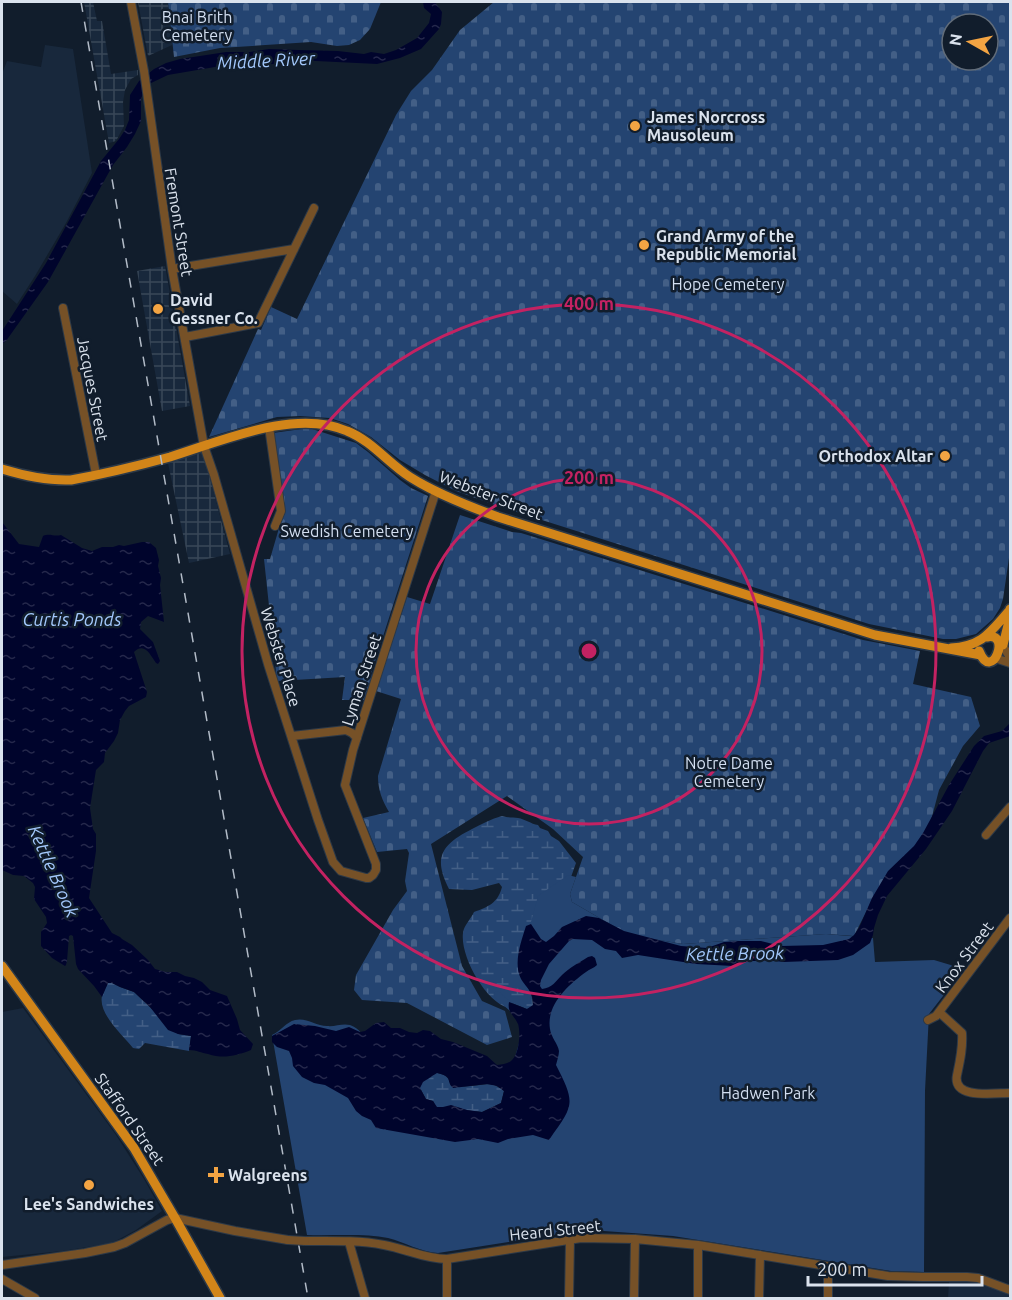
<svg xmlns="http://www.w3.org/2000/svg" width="1012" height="1300" font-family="Ubuntu,sans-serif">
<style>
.built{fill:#18283c}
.industrial{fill:url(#industrial-grid)}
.wetland{fill:url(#wetland-marsh)}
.cemetery{fill:url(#cemetery-stones);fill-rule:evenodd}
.green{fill:#244471}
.water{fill:url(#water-ripples);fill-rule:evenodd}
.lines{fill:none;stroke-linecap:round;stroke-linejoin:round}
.minor-casing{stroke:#2d3947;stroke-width:10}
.major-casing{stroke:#2d3947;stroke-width:12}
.minor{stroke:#765127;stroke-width:8}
.major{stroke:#d28519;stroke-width:9}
.rail{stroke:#b2bbc7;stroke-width:1.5;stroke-dasharray:10 10;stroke-linecap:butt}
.minor-bridge-casing{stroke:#2d3947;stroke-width:10;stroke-linecap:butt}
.minor-bridge{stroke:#765127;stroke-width:8}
.ring{fill:none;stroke:#c32262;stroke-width:3}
.poi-dot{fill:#f3a443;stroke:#111d2c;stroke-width:2}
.labels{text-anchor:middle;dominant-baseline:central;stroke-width:5;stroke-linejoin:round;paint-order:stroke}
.park-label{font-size:16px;fill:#d3dff1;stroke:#111d2c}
.poi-label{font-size:16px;font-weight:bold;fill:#dae2ed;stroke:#111d2c;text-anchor:start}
.street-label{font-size:16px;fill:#dae2ed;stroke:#111d2c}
.water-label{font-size:18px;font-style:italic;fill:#a3c8fc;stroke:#111d2c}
.centre{fill:#c32262;stroke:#111d2c;stroke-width:3}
.ring-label{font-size:18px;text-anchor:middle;font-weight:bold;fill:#c32262;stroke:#111d2c;stroke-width:5;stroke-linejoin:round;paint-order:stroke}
</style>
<defs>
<pattern id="industrial-grid" width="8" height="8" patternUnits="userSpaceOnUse" patternTransform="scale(1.5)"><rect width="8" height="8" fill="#18283c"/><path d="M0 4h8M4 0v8" fill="none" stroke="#394758"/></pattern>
<pattern id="wetland-marsh" width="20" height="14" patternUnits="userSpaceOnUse" patternTransform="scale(1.5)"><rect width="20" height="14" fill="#244471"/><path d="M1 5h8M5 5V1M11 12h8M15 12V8" fill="none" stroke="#435f86"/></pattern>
<pattern id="cemetery-stones" width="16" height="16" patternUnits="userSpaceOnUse" patternTransform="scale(1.5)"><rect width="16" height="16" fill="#244471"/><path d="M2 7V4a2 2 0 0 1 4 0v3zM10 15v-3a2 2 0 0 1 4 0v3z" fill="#435f86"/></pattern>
<pattern id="water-ripples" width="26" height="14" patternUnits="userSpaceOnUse" patternTransform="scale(1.5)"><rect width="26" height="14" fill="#00042c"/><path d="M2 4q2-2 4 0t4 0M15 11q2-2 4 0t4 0" fill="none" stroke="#25284b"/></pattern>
</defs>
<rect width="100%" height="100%" fill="#111d2c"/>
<!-- built -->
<path class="built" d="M45,45l28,4 19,124 -26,50 -31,53 -18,28 -15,-13v-217l5,-13 34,6z
M23,1008l93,127 28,44 18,32 -26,19 -24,13 -49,8 -61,6v-245z
M964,1281l18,2 28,12v3h-62l1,-16z"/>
<!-- industrial -->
<path class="industrial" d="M84,2h9l4,19h5l9,53 27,-4v5l-7,4 -6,11 -2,12 1,24 -8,15 -7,2z
M138,2h30l4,43 -24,11z
M165,266l25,140 -28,5 -25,-140z
M203,452l27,102 -41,9 -21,-100z"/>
<!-- wetland -->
<path class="wetland" d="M502,816c6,2 11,1 16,2 7,1 13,6 20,7l2,3 8,3 3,5 8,5 17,22 -5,14 -53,92c5,16 15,19 15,37l-6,3 -18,-7 -1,6c-23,-7 -48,-52 -45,-75 1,-8 8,-14 11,-21 14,-5 24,-9 28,-25l-3,-4 -27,7 -23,-1c-17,-33 -6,-45 23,-60 10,-5 19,-10 30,-13z
M108,983h4l8,4 14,5 44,42 13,2 -2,15 -44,-8 -6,6 -6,-1c-10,-13 -35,-34 -31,-52 1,-4 4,-9 6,-13z
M437,1073c9,2 12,4 14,13 7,0 13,1 20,0 15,-1 20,-5 33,5l-3,12 -19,9 -45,-5 -4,-6 -7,-2 -6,-11 3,-6z"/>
<!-- cemetery -->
<path class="cemetery" d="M168,2h213l-11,27 -10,11 -11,5 -12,1 -26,-4 -91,6 -46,9z
M494,2h516v549l-7,48 -3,9 -7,11 -17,15 -20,5h-13l-74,-15 -374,-119 -39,-14 -31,-16 -25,-15 -29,-23 -23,-13 -18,-6 -30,-2 -23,1 -68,20 49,-108 3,1 10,-23 26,12 99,-204 15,-24 21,-21 28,-40zM952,24h36v36h-36z
M309,428l47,15 12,9 32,28 11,8 17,8 -57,178 2,1 -9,25h-22l3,-23 -68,4 -13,-122h6l14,-48 -11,-78z
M460,515l52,17 9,1 42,13 300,94 57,11 -7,33 58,13 9,29 -17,20 -24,44 -10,38 -60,78 -15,30 -28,-2 -143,10 -54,-9 -57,-33 -2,-8 13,-37 -30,-28 -46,-33 -76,48 31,122 20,35 23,10 7,26 -25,8 -80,-42 -45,-3 -8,-10 2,-15 37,-65 14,-19 -2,-10 4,-28 -2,-4 -30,3 -14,-34 26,-6c-7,-12 -11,-22 -11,-36l23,-77 -25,-8 31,-94 23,7z"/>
<!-- green -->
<path class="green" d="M568,875l8,2 -6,17 2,8 57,33 54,9 143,-10 47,4 2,24 59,-2 30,9 -35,45 -4,77 -1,181 -33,-1 -218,-35 -69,-5 -31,1 -135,21c-18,-1 -33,-11 -50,-15 -24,-5 -56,-2 -81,-3l-35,-200c9,-4 14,-13 23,-15 11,-3 21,6 32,6 8,1 15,-3 23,-1 5,2 8,4 11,8l78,40c-18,9 -26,18 -7,31l7,-2 33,10 27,3 22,-79 -3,-15 -8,-10 -16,-14 1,-5 3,-1c11,9 19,21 36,17l-6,-75 10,-37z"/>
<!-- water -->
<path class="water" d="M423,2h12l7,10 -1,12 -2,5 -18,20 -21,9 -23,6 -82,-4 -20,4 -41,1 -19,2 -47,8 -19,9 -8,14v23l-6,13 -8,13 -14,18 -65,117 -42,59 -4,3v-13l44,-68 55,-102 18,-22 6,-9 4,-10 1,-25 9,-14 15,-12 12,-6 14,-4 46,-7h24l19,-3 30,1 39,1 26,3 7,-2 13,2 12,-4 21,-12 12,-15 2,-9 -7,-6z
M2,522l17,22 20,3 4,-11c7,-3 11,1 18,-1l21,13 10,3 10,-4h11l6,-2 5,1 18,-4h7l7,6 3,12 -1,6 3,12 -1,7 4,37 -16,-6 -7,6 -1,7 13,13 7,19 -2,3 -2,-1c-6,-8 -11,-21 -22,-11l13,40 -1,5 -17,9 -4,5 -5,9 -2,13 -4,8 -9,12 -1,9 -8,8 -6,38 3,21 3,5v17l-7,47 23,35 8,4 2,2 10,6 16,15 7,9 11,3h11l8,4 9,2 8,4 8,8 17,6 10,23 3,11 13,14 -2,6c-15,6 -28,9 -43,4 -7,-1 -11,-4 -19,-4l2,-14 -13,-2 -10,-4 -18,-23 -16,-15 -14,-5 -8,-4h-4l-6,14 -8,-11 -16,-17 -2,-5 -3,-28 -2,-1 -2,1 -2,25 -1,4 -1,1 -13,-8 -11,-12v-14l6,-9 -1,-6 -12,-18 1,-12 -2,-4 -9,-7 -11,-1 -11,-5z
M1010,723v13l-21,7 -6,8 -31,60 -26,38 -39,47 -9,19 -4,13 -1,7 -3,8 -17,12 -15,5 -54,2 -9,-1h-33l-9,5 -37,-2 -58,-9 -16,3 -6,-7 -11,-2 -13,-9 -19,-1 -4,2 -20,23 -8,16 -1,6 2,3c10,-1 14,-8 20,-14 7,-7 18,-13 26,-18l4,-1 3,2 2,7c-3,3 -7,4 -11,7 -18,13 -40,33 -36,57 1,8 8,15 9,22 0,4 -2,10 -3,14 20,39 18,40 -7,75l-16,-5 -25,4 -10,4 -20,-4 -23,3 -79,-14 -5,-8 -9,-4 -6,-5 -8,-13 -23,-13 -11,-2 -12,-6 -9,-11 -1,-8 -3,-7 -12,-4 -5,-5v-6l22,-12 21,2 21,5 13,-4 11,5 5,-1 11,-8 8,-1 7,6h9l9,4 8,1 6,-3 7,1 11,8 12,3 34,14 10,9c5,-1 10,-1 14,-4 8,-6 10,-28 7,-37 -4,-9 -11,-11 -9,-22l18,7 6,-4c0,-14 -5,-15 -12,-26 -8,-16 0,-37 5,-53l5,-2 10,15 5,3 8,-6 8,-9 24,-11 13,2 25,13 57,15 26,2 17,-6 15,-1h22l20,5 42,-1 26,-6 5,-4 5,-7 13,-30 16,-27 26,-25 9,-13 26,-48 25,-39 10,-10 18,-5zM437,1073c17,4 8,7 16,15l34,-4 10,2 7,5 -3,12 -19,9 -15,-2 -16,-5 -8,2h-6l-4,-6 -7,-2 -6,-11 3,-6z"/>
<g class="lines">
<defs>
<path id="minor" d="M131,2l13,69 28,198 32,177 10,29 54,189 50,156 15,42 8,9 25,7h3l4,-3 3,-5v-6l-31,-79 8,-35 83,-259
M172,269l122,-20
M63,308l33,166
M185,337l73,-14 56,-115
M269,427l12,84 -6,15
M1004,648l6,9
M998,659l12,4
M292,736l54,-6 6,3 5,5
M986,835l24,-28
M939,1012l23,21c1,15 -2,28 -5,42 -5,25 38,18 53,18
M928,1020l8,-4 74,-98
M305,1241c26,0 53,-1 79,4 22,4 41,14 63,14l134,-21 54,1 63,6 190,31 34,1h45l11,1 32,12
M349,1242l16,56
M447,1259v39
M2,1265l83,-12 29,-6 11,-4 42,-23 8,-2 60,13 53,9
M2,1279l33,19
M569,1298l1,-58
M634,1298l1,-59
M698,1298v-53
M759,1298l1,-43
M828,1298v-31"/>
<path id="major" d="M2,469c23,7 45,12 69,11 33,-6 66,-14 99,-23 52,-16 125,-49 177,-26 25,10 41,32 63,46 27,17 58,29 88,40l377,118 106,20
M1003,645l5,-20 2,-16
M951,648c32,-2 39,-16 59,-38
M979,651c13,33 33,-20 8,-14
M2,966l132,182 41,70 45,80"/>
</defs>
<!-- minor casing -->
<use href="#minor" class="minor-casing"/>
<!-- major casing -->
<use href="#major" class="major-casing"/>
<!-- minor -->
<use href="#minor" class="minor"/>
<!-- major -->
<use href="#major" class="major"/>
<!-- rail -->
<path class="rail" d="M81,2l227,1296"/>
<defs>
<path id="minor-bridge" d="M288,1240l17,1"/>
</defs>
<!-- minor-bridge casing -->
<use href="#minor-bridge" class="minor-bridge-casing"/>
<!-- minor-bridge -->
<use href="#minor-bridge" class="minor-bridge"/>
</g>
<!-- distance rings -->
<g class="ring">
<circle cx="589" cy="651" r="173"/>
<circle cx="589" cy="651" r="347"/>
</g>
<!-- markers -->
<g class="poi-dot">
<circle cx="635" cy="126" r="6"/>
<circle cx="644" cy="245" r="6"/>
<circle cx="158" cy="309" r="6"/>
<circle cx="945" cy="456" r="6"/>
<path d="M213 1166h6v6h6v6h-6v6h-6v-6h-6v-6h6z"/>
<circle cx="89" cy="1185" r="6"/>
</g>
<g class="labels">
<!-- park labels -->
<g class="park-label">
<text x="197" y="17">Bnai Brith<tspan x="197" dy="18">Cemetery</tspan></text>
<text x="728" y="284">Hope Cemetery</text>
<text x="347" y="531">Swedish Cemetery</text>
<text x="729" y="763">Notre Dame<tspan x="729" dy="18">Cemetery</tspan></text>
<text x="768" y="1093">Hadwen Park</text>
</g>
<!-- poi labels -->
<g class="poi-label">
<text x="647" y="117">James Norcross<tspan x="647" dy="18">Mausoleum</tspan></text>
<text x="656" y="236">Grand Army of the<tspan x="656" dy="18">Republic Memorial</tspan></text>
<text x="170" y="300">David<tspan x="170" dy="18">Gessner Co.</tspan></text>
<text x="933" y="456" text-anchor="end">Orthodox Altar</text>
<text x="228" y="1175">Walgreens</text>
<text x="89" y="1204" text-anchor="middle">Lee's Sandwiches</text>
</g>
<!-- street labels -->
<g class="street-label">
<text transform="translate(179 222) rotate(81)">Fremont Street</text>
<text transform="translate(93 389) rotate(79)">Jacques Street</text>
<text transform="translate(491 495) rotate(21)">Webster Street</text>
<text transform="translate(281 657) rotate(73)">Webster Place</text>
<text transform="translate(361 680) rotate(-72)">Lyman Street</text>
<text transform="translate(964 957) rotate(-53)">Knox Street</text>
<text transform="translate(130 1119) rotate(55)">Stafford Street</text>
<text transform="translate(555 1230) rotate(-6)">Heard Street</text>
</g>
<!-- water labels -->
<g class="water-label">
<text transform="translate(266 60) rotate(-3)">Middle River</text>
<text x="72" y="619">Curtis Ponds</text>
<text transform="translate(54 871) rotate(66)">Kettle Brook</text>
<text transform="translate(735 953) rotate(-1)">Kettle Brook</text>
</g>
</g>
<circle cx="589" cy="651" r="9" class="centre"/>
<g class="ring-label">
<text x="589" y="310">400 m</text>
<text x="589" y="484">200 m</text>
</g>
<!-- border -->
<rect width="1012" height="1300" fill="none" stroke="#dae2ed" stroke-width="6"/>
<!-- north arrow -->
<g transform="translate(970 42) rotate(279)"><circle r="28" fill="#111d2c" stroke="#616c79" stroke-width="1.5"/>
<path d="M0-4.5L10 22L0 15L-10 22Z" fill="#f3a443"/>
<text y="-9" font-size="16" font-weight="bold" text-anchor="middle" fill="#dae2ed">N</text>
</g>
<!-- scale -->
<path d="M808 1276v9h174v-9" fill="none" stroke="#dae2ed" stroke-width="3"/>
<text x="817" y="1276" font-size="18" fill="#dae2ed" stroke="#111d2c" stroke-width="4.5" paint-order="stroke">200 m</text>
</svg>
